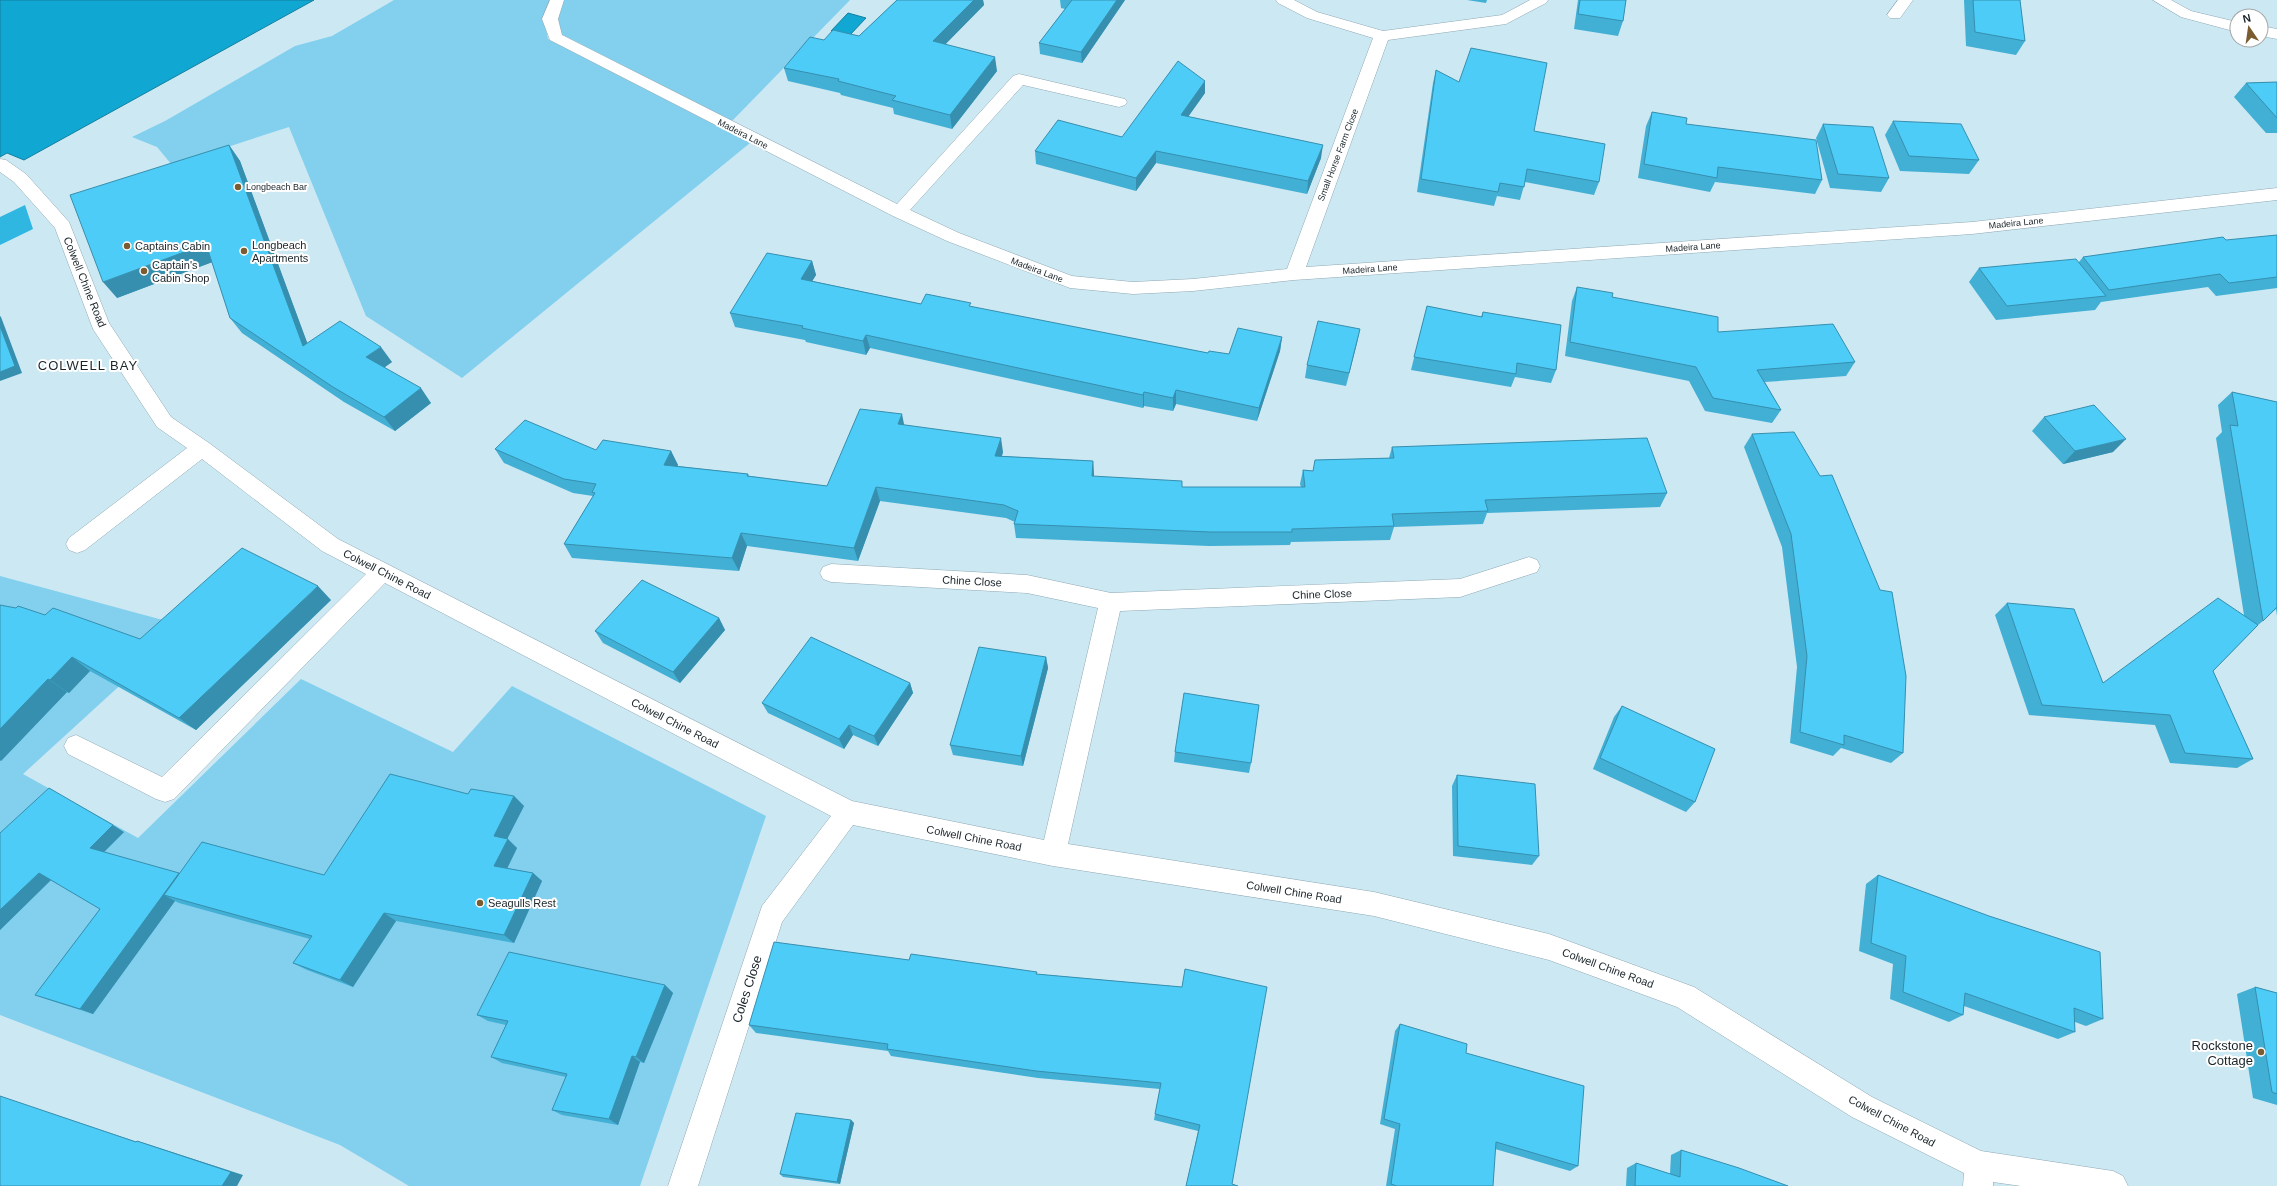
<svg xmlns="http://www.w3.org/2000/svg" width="2277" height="1186" font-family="Helvetica,sans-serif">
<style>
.green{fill:#83cfee}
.forest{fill:#2fb6e1}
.water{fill:#10a7d2;stroke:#13809f}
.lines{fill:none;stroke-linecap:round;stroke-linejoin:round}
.minor-casing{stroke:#8fa9b4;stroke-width:1}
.minor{fill:#fff;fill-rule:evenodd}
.wall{fill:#42afd5}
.shaded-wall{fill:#368fae}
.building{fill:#4dccf8;stroke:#368fae}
.poi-dot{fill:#7a5c30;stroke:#fff;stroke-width:1.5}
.labels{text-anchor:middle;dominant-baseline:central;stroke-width:4;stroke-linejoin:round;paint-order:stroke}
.far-street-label{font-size:9px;fill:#1a2429;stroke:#fff}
.far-poi-label{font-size:9px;fill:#1a2429;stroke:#fff;text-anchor:start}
.poi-label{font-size:11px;fill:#1a2429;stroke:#fff;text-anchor:start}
.street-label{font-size:11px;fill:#1a2429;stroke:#fff}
.quarter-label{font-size:13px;letter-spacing:1px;fill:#1a2429;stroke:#fff}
.near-street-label{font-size:13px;fill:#1a2429;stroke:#fff}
.near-poi-label{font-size:13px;fill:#1a2429;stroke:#fff;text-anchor:end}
</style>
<rect width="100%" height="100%" fill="#cce8f3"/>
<!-- green -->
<path class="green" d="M394,0h159l-9,19 4,20 202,104 -288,235 -96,-62 -77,-189 -117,38 -15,-18 -25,-10 33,-16 130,-75 37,-10z
M564,0h286l-118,121 -171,-87 -4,-16z
M0,576l185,50 -162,148 115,64 163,-159 152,73 59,-66 254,130 -126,370h-231l-69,-41 -340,-130z"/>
<!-- forest -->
<path class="forest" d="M25,205l8,24 -33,16v-28z"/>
<!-- water -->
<path class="water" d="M0,0h314l-290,160 -17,-7 -7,4z
M848,13l18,5 -17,18 -18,-5z"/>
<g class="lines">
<defs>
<path id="minor" d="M550,0h14l-6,19 4,16 335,169 116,-128 6,-2 106,25 2,3 -2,3 -6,2 -96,-22 -113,125 49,23 113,43 61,6 60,-3 94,-10 86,-231 -66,-20 -29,-15 -2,-3h18l23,12 66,19 119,-16 28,-15h18l-2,3 -40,21 -118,16 -82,227 666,-45 305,-34v12l-305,34 -678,46 -101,11 -60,3 -63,-6 -123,-47 -54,-25 -343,-176 -8,-21z
M1898,0h15l-13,18h-10l-3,-3z
M2153,0h18l20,11 46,11v10l-56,-15z
M2261,26l16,3v10l-16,-3z
M0,159l6,1 20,14 43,48 40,101 62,94 38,26 129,96 514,262 192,39 54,-232 -71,-15 -196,-11 -8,-3 -3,-6 3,-6 8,-3 196,11 84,18 349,-14 69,-22 8,3 3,6 -3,6 -77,25 -340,14 -52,233 306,48 175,42 145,53 178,110 109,54 132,20 10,5 5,10h-107l-28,-4v4h-30l1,-13 -112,-56 -175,-110 -128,-47 -175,-44 -321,-50 -200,-41 -71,97 -84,264h-30l94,-280 69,-90 -446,-233 -211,216 -9,3 -9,-3 -88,-45 -4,-8 4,-8 8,-3 86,42 204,-203 -44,-23 -120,-92 -117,91 -8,3 -8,-3 -3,-6 3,-6 118,-90 -30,-21 -64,-98 -38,-101 -41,-46 -14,-10z"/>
</defs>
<!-- minor casing -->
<use href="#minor" class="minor-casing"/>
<!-- minor -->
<use href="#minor" class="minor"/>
</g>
<!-- wall -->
<path class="wall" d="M897,0h86l1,5 -39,39 52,27 -45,58 -58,-15 -1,-6 -52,-13 -1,-2 -52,-12 -4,-13 40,-28 35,-4z
M1060,0h65l-43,63 -42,-9 -1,-11 26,-34 -4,-1z
M1467,0h20l-1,3z
M1578,0h48l-3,21 -5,15 -44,-7z
M1964,0h56l5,41 -9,14 -50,-9z
M1436,70l98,61 65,51 -5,13 -69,-13 -5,18 -23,-4 -3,10 -77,-14 16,-109z
M2277,82v51h-11l-32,-36 12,-14z
M1205,93l-17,24 133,41 -14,36 -151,-31 -20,28 -100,-27 -1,-13 87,-14z
M1652,112l34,12 136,56 -7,14 -100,-12 -5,10 -72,-14 8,-52z
M1893,121l86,39 -10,14 -69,-3 -15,-36z
M1823,124l66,54 -8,14 -51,-4 -14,-50z
M229,145l11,16 67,182 85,19 -8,5 47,36 -36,28 -51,-29 -102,-69 -12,-15 -18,-56 -95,36z
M2277,235v53l-61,8 -8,-9 -107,15 -6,8 -99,10 -27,-38 10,-14 100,-6 4,-5z
M812,261l4,14 -4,6 109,23 50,3 237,46 21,1 53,-17 -2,14 -23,70 -81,-17 -3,7 -29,-5 -1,2 -273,-60 -4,7 -60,-13 -1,-2 -70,-13 -5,-14z
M1577,287l35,10 106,35 137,30 -9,14 -81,6 16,28 -9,13 -67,-12 -16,-30 -124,-25 7,-55z
M1427,306l54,11 2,-5 73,58 -5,13 -36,-6 -4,10 -100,-17z
M1360,329l-14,57 -41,-8 2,-13z
M2232,392l45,10v214l-1,-7 -13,12 -5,4 -45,46 40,88 -16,9 -67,-5 -15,-38 -126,-10 -34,-100 12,-12 96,80 141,-68 -28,-177 6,-6 -4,-27z
M2044,417l69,35 -50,12 -31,-33z
M904,425l99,27 -1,4 91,5 1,16 88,10h119l-1,-3 3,-14 10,1 2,-11 74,-2 3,-11 275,46 -7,14 -173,6 -4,11 -89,3 -4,13 -99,2 -1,3 -81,1 -193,-8 -2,-14 1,-2 -9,-4 -126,-17 -22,60 -111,-15 -8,25 -167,-13 -8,-14 29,-48 -20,-3 -69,-30 -9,-14 176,2 7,14 -1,1 71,8 1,2 78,10z
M1752,434l151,319 -12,10 -50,-15 -8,8 -43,-13 7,-76 -15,-120 -38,-100z
M331,600l-135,130 -106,-59 -21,22 -2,-1 -66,69 -1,-1v-155l140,34z
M719,618l6,12 -45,53 -77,-40 -8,-12z
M1046,657l2,11 -25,98 -70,-11 -3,-10z
M910,683l3,10 -35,53 -25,-11 -9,14 -76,-36 -6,-10z
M1622,706l73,96 -9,10 -93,-43 21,-52z
M1175,752l76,11 -2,10 -75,-11z
M1457,775l82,81 -7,9 -79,-9 -1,-70z
M468,794l46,2 10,10 -17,33 10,9 -10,20 26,5 9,8 -28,62 -118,-22 -43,66 -46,-17 -14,-7 17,-24 -131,-36 -4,-2 -82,113 -44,-14 -14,-5 65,-86 -49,-29 -51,50v-97l124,-1 -20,20 75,22 145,1z
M1878,875l225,144 -17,7 -11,-4v10l-17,7 -94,-33 -1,9 -14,7 -59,-23 3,-35 -34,-13 7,-67z
M909,960l128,14 145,13h85l-81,199 12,-55 -44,-11 1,-6 5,-25 -122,-11 -147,-22 -3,-5 -132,-18 -7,-8z
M665,985l8,8 -29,70 -4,-1 -22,63 -56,-10 -10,-5 14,-33 -64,-14 -11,-6 15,-32 -18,-4 -11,-6z
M2255,987l22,6v112l-24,-7 -16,-104z
M1400,1024l66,29 112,113 -8,5 -75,-22 -2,37h-107l9,-57 -15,-5 15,-93z
M851,1120l3,3 -14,61 -57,-7 -3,-3z
M1681,1150l107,36h-162l1,-18 9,-5 34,11 1,-19z"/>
<!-- shaded-wall -->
<path class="shaded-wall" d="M974,0h9l1,5 -49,50 -2,-14z
M1117,0h8l-43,63 -1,-11z
M995,57l2,14 -45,58 -2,-14z
M1205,81v12l-25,35 1,-13z
M229,145l11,16 74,200 -11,-15z
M1323,145l-2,13 -14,36 1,-13z
M1156,151v12l-20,28v-13z
M206,244l12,16 -101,38 -14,-16z
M812,261l4,14 -11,18 -4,-14z
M0,316l1,1 21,56 -22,8z
M1360,329l-3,14 -11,43 3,-13z
M866,335l4,13 -4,7 -3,-14z
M1282,337l-2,14 -23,70 2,-13z
M381,347l11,15 -15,11 -11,-16z
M421,388l10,15 -36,28 -11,-14z
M1176,390v14l-3,7v-13z
M1144,392v14l-1,2v-13z
M902,414l3,15 -7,-5z
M1001,438l2,14 -6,18 -2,-14z
M2126,439l-13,13 -50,12 12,-13z
M671,451l7,14 -7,13 -7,-13z
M1093,461l1,13 -2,16v-14z
M876,487l4,14 -22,60 -4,-13z
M741,533l6,13 -8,25 -7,-13z
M318,586l13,14 -135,130 -17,-12z
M719,618l6,12 -45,53 -7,-11z
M72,657l18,14 -21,22 -19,-13z
M1046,657l2,11 -25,98 -2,-10z
M48,679l19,13 -66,69 -1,-1v-31z
M910,683l3,10 -35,53 -4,-10z
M849,725l4,10 -9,14 -5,-10z
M514,796l10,10 -20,39 -10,-9z
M113,825l11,7 -22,22 -12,-6z
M508,839l9,9 -13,27 -10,-9z
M39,873l13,6 -52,51v-20z
M179,873l11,7 -26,15 11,6 -82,113 -13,-5z
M533,873l9,8 -28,62 -10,-8z
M384,913l12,8 -43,66 -13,-7z
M665,985l8,8 -29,70 -8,-6z
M632,1056l8,6 -22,63 -9,-6z
M0,1096l149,50 -13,-4z
M851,1120l3,3 -14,61 -3,-2z
M137,1141l13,4 93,30 -6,11h-15z"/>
<!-- building -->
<path class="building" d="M897,0h77l-41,41 62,16 -45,58 -58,-15 4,-4 -58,-15 1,-2 -55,-11 26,-31 14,3 9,-10 26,6z
M1072,0h45l-36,52 -42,-9z
M1580,0h46l-3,21 -45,-7z
M1973,0h47l5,41 -50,-9z
M1471,48l76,15 -13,68 71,13 -6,38 -72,-13 -3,18 -24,-4 -2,9 -77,-13 15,-109 23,12z
M1178,61l27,20 -24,34 142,30 -15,36 -152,-30 -20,27 -101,-27 23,-31 64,17z
M2277,82v36l-31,-35z
M1652,112l35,6 -1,6 130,16 6,40 -104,-13 -1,11 -73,-14z
M1893,121l68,3 18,36 -70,-4z
M1823,124l50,3 16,51 -51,-4z
M229,145l74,201 37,-25 41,26 -15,10 55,31 -37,29 -51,-30 -103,-69 -24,-74 -103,38 -33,-87z
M2277,235v42l-48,6 -9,-9 -111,16 -26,-33 140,-20 3,3z
M767,253l45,8 -11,18 120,25 5,-10 45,9 -2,3 239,47 1,-2 20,3 9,-26 44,9 -23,71 -83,-18 -3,8 -29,-6 -1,3 -277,-60 -3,6 -61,-13 1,-2 -73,-13z
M2076,259l30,37 -99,10 -28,-38z
M1577,287l36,6 -1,4 106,20v15l115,-8 22,38 -98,8 24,40 -68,-12 -17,-31 -126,-25z
M1427,306l55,11 1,-5 78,13 -5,45 -39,-7 -1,11 -102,-17z
M1318,321l42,8 -11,44 -42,-8z
M0,326l15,40 -15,6z
M2232,392l45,10v205l-14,14 -33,-196 8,1z
M2094,405l32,34 -51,12 -31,-34z
M860,409l42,5 -4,10 103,14 -6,18 98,5 -1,15 90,5v6h123l-2,-17 10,1 2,-11 79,-2 -2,-11 255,-9 20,55 -182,7 3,11 -96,3 2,12 -102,3v3h-81l-197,-8 4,-13 -14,-6 -128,-18 -22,61 -113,-15 -9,25 -168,-14 31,-51 -3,-1 4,-8 -32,-5 -69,-30 30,-29 71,30 7,-10 68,11 -7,14 84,9 -1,2 80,10z
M1794,432l26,44 12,-1 48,115 12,2 14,84 -3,77 -59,-18v10l-44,-13 7,-76 -16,-122 -39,-100z
M242,548l76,38 -139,132 -107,-61 -22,23 -2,-1 -48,50v-124l16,3 2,-2 27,9 8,-7 87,31z
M642,580l77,38 -46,54 -78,-41z
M2218,598l40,27 -45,46 40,88 -68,-6 -15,-38 -128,-10 -35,-102 67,6 29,74z
M811,637l99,46 -36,53 -25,-11 -10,14 -77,-36z
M979,647l67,10 -25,99 -71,-11z
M1184,693l75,12 -8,58 -76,-11z
M1622,706l93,43 -20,53 -95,-44z
M390,774l78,20 3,-5 43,7 -20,40 14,3 -14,27 39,7 -29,62 -120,-22 -44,67 -47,-17 19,-27 -148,-41 38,-53 122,33z
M1457,775l78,9 4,72 -81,-10z
M49,788l64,37 -23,23 89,25 -99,136 -45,-14 65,-86 -61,-36 -39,37v-77z
M1878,875l111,41 111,36 3,67 -29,-11 1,24 -110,-39 -2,22 -60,-23 3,-36 -35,-13z
M774,942l135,18 2,-6 126,18 -1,2 146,13 3,-18 82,18 -35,197 6,2h-52l14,-61 -45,-11 6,-31 -125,-12 -149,-22 1,-5 -139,-19z
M509,952l156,33 -29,72 -4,-1 -23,63 -57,-9 15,-36 -76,-17 17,-36 -31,-6z
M2255,987l22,6v101l-5,-2z
M1400,1024l67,20 -1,9 118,33 -6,80 -82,-24 -3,44h-96l-6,-2 9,-60 -16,-5z
M0,1096l136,46 1,-1 94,31 -9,14h-222z
M796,1113l55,7 -14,62 -57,-8z
M1681,1150l58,18 49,18h-153l1,-23 44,14z"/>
<!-- markers -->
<g class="poi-dot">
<circle cx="238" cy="187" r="4"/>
<circle cx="127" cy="246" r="4"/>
<circle cx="244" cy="251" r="4"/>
<circle cx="144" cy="271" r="4"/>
<circle cx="480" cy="903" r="4"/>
<circle cx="2261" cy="1052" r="4"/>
</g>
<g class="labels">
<!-- far-street labels -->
<g class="far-street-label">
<text transform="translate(743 134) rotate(27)">Madeira Lane</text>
<text transform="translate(1338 155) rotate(-69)">Small Horse Farm Close</text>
<text transform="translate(2016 223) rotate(-6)">Madeira Lane</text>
<text transform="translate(1693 247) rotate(-4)">Madeira Lane</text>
<text transform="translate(1370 269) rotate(-4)">Madeira Lane</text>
<text transform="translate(1037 270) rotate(21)">Madeira Lane</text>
</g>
<!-- far-poi labels -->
<g class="far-poi-label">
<text x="246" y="187">Longbeach Bar</text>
</g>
<!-- poi labels -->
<g class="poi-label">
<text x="252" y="245">Longbeach<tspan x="252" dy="13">Apartments</tspan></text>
<text x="135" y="246">Captains Cabin</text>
<text x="152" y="265">Captain's<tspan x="152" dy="13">Cabin Shop</tspan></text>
<text x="488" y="903">Seagulls Rest</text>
</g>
<!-- street labels -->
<g class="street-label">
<text transform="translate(85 282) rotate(68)">Colwell Chine Road</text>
<text transform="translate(387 574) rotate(27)">Colwell Chine Road</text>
<text transform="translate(972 581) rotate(3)">Chine Close</text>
<text transform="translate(1322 594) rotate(-2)">Chine Close</text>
<text transform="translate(675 723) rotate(27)">Colwell Chine Road</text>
<text transform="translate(974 838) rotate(11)">Colwell Chine Road</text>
<text transform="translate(1294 892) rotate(9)">Colwell Chine Road</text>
<text transform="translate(1608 968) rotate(20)">Colwell Chine Road</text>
<text transform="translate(1892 1121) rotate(28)">Colwell Chine Road</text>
</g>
<!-- quarter labels -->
<g class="quarter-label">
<text x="88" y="365">COLWELL BAY</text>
</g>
<!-- near-street labels -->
<g class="near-street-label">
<text transform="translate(747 989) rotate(-72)">Coles Close</text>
</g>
<!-- near-poi labels -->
<g class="near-poi-label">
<text x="2253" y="1045">Rockstone<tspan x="2253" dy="15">Cottage</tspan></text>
</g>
</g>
<!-- north arrow -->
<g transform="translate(2249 28) rotate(347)"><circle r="19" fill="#ffffff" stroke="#a3a7a9"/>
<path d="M0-3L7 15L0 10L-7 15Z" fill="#7a5c30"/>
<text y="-6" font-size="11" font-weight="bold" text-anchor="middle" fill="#1a2429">N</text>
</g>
</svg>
